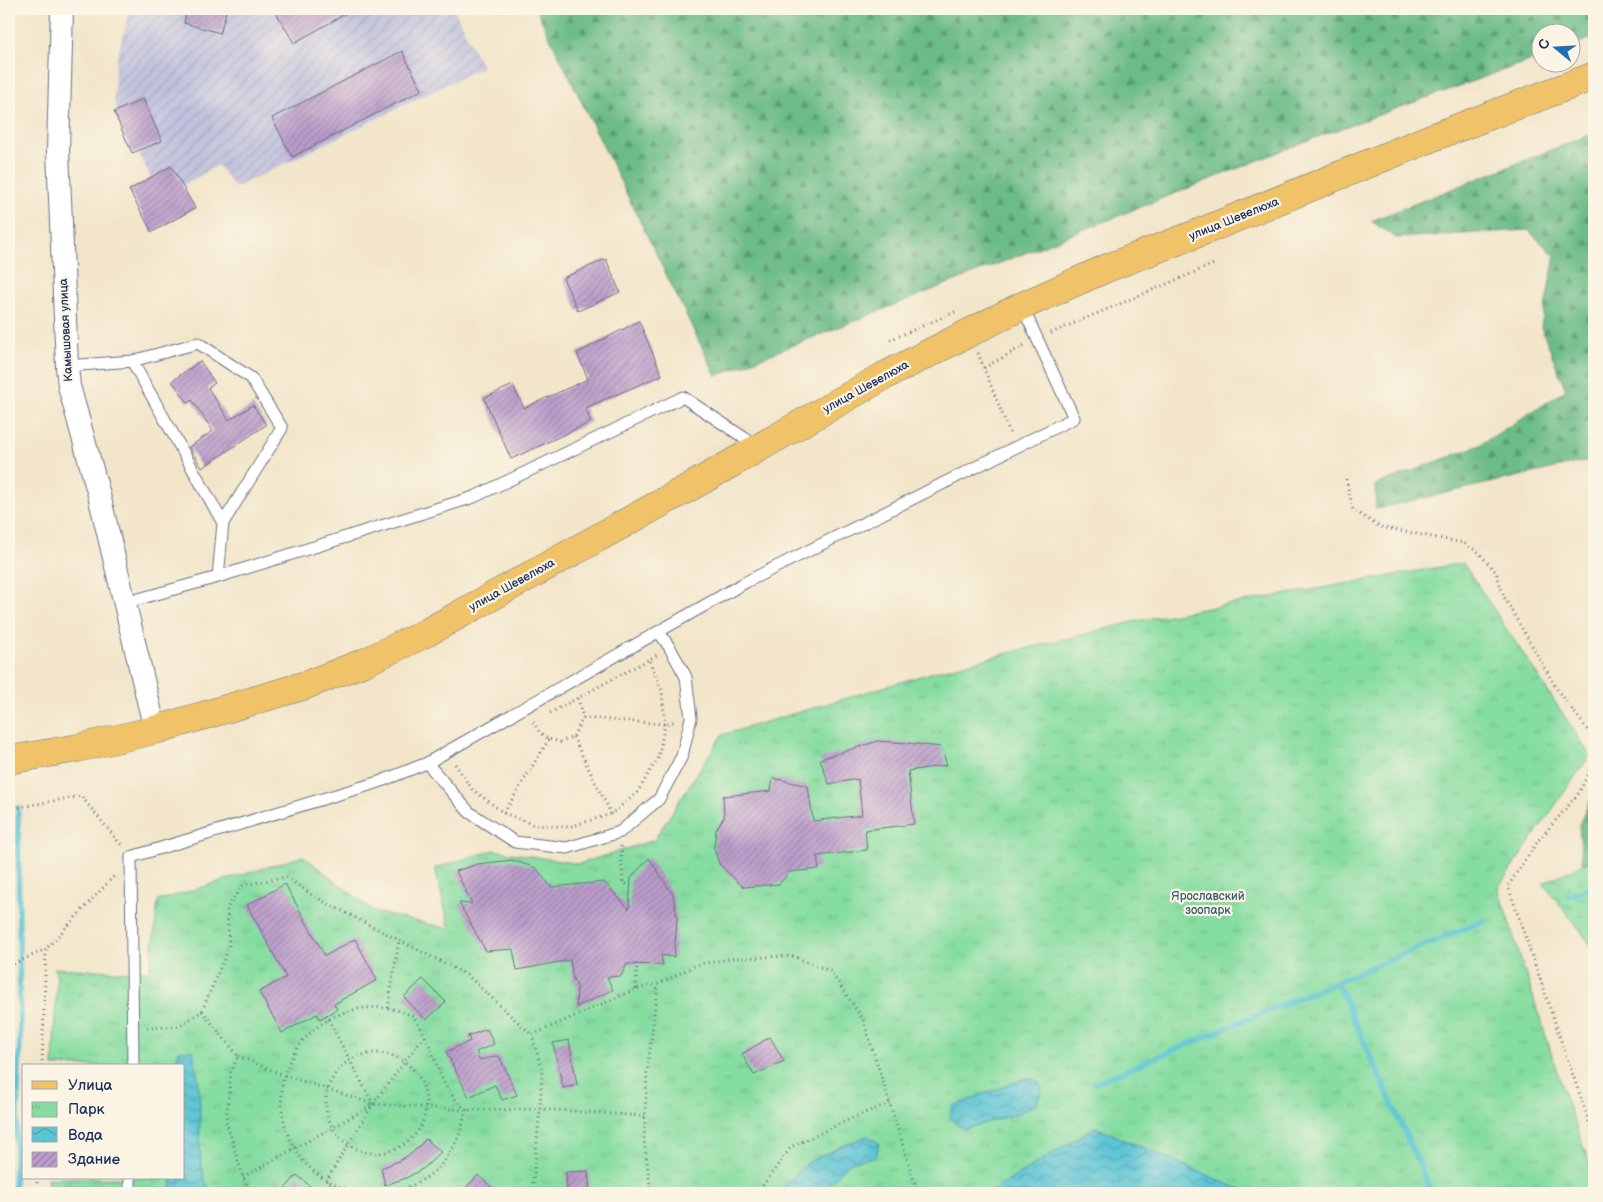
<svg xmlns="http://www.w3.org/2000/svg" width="1603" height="1202" font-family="'Balsamiq Sans',sans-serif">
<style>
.industrial{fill:url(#industrial-furrows)}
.forest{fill:url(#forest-firs);stroke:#447672}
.wetland{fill:url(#wetland-marsh);stroke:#508680}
.park{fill:url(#park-tufts);stroke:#508680}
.water{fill:url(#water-waves);stroke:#3b7a9a}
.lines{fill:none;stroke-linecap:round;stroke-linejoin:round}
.stream{stroke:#5bc5d5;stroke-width:5.5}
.building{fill:url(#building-hatch)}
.lane-casing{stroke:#666f83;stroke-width:13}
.street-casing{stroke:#666f83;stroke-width:24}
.primary-casing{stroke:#666f83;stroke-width:29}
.path{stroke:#666f83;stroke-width:3;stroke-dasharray:1 4;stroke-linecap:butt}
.lane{stroke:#fff;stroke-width:11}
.street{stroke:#fff;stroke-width:22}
.primary{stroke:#f0c369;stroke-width:28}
.labels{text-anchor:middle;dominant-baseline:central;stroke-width:4.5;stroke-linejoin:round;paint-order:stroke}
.street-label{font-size:12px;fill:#1b2f5e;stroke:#fcf5e5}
.park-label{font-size:12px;fill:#365a6f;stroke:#fcf5e5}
</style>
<defs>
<pattern id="industrial-furrows" width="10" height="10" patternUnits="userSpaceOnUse" patternTransform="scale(1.25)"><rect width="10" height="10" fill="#c1c2dd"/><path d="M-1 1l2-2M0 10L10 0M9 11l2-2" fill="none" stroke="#a5a7c0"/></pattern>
<pattern id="forest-firs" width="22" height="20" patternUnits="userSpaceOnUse" patternTransform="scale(1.25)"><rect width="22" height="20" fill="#6cbc87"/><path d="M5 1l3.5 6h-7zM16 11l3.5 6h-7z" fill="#589972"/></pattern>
<pattern id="wetland-marsh" width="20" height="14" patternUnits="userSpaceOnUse" patternTransform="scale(1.25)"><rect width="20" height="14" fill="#86dda1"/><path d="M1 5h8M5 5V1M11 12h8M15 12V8" fill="none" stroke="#73be8d"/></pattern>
<pattern id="park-tufts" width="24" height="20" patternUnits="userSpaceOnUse" patternTransform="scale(1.25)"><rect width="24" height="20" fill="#86dda1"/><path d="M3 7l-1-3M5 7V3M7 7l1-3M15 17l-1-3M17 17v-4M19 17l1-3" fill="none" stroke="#73be8d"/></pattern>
<pattern id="water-waves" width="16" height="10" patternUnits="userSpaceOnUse" patternTransform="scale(1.25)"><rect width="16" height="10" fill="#5bc5d5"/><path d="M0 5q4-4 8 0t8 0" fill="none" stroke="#4aa0b0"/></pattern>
<pattern id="building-hatch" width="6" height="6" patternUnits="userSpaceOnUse" patternTransform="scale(1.25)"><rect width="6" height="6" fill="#bb9cca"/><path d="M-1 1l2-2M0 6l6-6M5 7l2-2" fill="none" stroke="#9780a7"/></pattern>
</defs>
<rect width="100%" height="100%" fill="#fcf5e5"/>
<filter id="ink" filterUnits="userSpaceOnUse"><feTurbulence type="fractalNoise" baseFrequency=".02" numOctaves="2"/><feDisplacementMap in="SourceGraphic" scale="10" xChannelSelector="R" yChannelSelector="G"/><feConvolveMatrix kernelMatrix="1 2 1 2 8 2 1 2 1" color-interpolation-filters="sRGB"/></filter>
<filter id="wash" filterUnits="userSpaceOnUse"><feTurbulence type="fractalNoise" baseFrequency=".0096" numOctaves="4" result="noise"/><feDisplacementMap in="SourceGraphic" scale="20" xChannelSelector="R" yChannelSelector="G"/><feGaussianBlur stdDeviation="1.12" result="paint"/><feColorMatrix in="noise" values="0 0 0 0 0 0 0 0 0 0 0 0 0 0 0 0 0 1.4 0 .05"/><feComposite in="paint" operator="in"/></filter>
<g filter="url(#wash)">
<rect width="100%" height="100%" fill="#f2e5c9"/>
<!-- industrial -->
<path class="industrial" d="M130,9h324l28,58 -247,121 -17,-23 -57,33 -47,-95 1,-37z"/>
<!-- forest -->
<path class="forest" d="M536,9h1058v28l-23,9 -1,-14h-30v25l-231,83 -593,236z
M1594,133v326l-218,50 -1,-24 103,-39 88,-56 -25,-63 14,-71 -27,-26 -132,8 -25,-17z
M1594,791v68l-12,4 -3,-38z"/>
<!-- wetland -->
<path class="wetland" d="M1594,859v90l-51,-66z"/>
<!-- park -->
<path class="park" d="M1463,563l127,192 -92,133 68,211 28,77v17h-1547l1,-15h136v-112h-131l4,-90 -3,-8 78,4 18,-1 8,-70 145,-45 72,56 75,17 -15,-61 59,-18 85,14 75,-24 68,-105 219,-65 200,-50z"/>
<!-- water -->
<path class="water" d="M193,1050c2,13 5,26 6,39 3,29 -5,82 13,104h-41l1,-15h12v-112h-9l4,-15z
M1026,1078l12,3 4,8 -5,15 -21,10 -52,15 -8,-5 -6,-7 3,-11z
M1095,1127l149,64 2,2h-257z
M868,1136l11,7 -3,14 -26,5 -29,31h-43l29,-30 35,-17z"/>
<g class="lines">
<!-- stream -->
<path class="stream" d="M1568,896l26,-9
M1337,982l95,211
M1095,1083l390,-163
M14,1193l6,-152 -2,-233"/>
</g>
<g id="blocks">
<!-- building -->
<path class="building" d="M187,9h40l-7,24 -36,-10z
M274,9h80l-60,34z
M402,51l20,39 -130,67 -20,-39z
M143,99l19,42 -30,12 -18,-41z
M171,166l24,42 -43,24 -23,-42z
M606,259l14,33 -42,19 -15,-33z
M639,321l23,54 -77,33 6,14 -80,37 -27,-61 29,-13 11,23 64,-29 -11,-26z
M200,361l15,22 -7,5 21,32 24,-15 13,20 -64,43 -13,-21 24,-16 -21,-31 -4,3 -16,-22z
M878,741l30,2 33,4 6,18 -39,6 6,53 -49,6 2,20 -50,6 2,13 -30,3 -10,12 -34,3 -3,-1 -23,-22 -5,-16 2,-18 8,-13 -1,-21 48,-5 2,-13 35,8 5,35 49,-6 -4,-36 -29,5 -9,-25z
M649,858l24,37 4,23 -3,39 -13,-2 2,10 -36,-1 -6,12 -14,1 6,13 -37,17 1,-21 -4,-7 -3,-19 -53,10 -4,-21 -27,2 -27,-48 13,1 -16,-33 22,-7 34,-4 24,8 15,19 53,-5 25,27 2,-31z
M285,884l40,72 30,-17 22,41 -43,24 3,5 -17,10 -3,-5 -35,19 -23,-41 27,-15 -39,-72z
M423,979l23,23 -20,18 -22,-23z
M487,1029l7,15 -18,8 3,8 20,-4 18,39 -15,5 -7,-15 -26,12 -23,-45 24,-11 -2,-5z
M770,1037l14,24 -30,14 -12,-21z
M569,1040l8,45 -14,3 -10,-45z
M426,1139l15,13 -17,16 -18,10 -21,7 -4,-17 18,-7 13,-8z
M588,1171l2,22h-23l-1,-21z
M297,1175l21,18h-37z
M478,1175l20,18h-37z"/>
</g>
</g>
<g filter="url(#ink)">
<use href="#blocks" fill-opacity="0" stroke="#666f83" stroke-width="1"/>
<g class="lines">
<defs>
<path id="lane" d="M132,361l91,162
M67,366l65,-5 66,-18 53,35 31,50 -59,95 -5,54
M124,603l94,-26 256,-80 209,-100 75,50
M427,763l42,49 46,30 52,6 53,-16 39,-33 23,-43 9,-38 -5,-41 -16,-29 -11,-16
M133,1066l-2,-209 248,-75 48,-19 319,-181 328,-164 -52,-112
M130,1193v-15"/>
<path id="street" d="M62,9l-4,142 9,215 2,20 30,109 56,235"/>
<path id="primary" d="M9,760l69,-12 77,-18 151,-45 59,-23 61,-29 273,-151 185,-106 138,-70 85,-38 94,-36 230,-94 163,-62"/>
</defs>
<!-- lane casing -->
<use href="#lane" class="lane-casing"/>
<!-- street casing -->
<use href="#street" class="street-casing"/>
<!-- primary casing -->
<use href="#primary" class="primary-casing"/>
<!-- path -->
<path class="path" d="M1051,333l163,-69
M890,340l67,-29
M978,353l33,83
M984,368l41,-23
M1346,479l7,31 27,17 84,16 14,9 18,20 8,25 54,94 36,47
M550,713l107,-58
M583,718l82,6 12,-3
M533,722l7,11 9,6 11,3 13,-5 10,-19 -5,-20
M573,737l38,77
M1594,762l-15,31 -41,48 -30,45 86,250
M455,764l17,25 32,24 30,12 35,2 42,-13 26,-21 21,-35 7,-34 -3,-33 -13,-32
M9,809l72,-13 41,50
M504,813l45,-74
M621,846l2,37 8,3
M9,966l37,-17
M636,989l1,-25
M388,1008l11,-68
M202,1011l36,45 -7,16 -5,49 17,56 8,16
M326,1015l47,89
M147,1028l32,-2 23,-15 27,-64 -2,-39 16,-23 43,-8 29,20 152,78 65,60 104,-46 22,-5 41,-20 36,-6 57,-2 38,15 33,48 55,174
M326 1103a50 50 0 1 1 100 0a50 50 0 1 1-100 0Z
M238,1056l46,19 89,29 93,6 74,-1 105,7
M42,1066l4,-117 70,-75
M243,1177l130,-72
M326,1181l47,-77 51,-68
M37,1193v-15
M364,1193c-13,-3 -25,-5 -36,-12 -17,-9 -30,-24 -38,-42 -30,-68 23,-139 97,-131 9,1 18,5 26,8 4,6 9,13 12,20 15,31 13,49 41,74 -9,49 -40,82 -91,83
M532,1193l8,-84 2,-38 -10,-36
M651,1193l-7,-53 3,-67 11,-89
M756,1193l12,-14 23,-32 63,-30 36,-14"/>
<!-- lane -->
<use href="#lane" class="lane"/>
<!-- street -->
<use href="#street" class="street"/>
<!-- primary -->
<use href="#primary" class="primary"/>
</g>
</g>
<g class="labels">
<!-- street labels -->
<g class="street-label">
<text transform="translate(1234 219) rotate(-22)">улица Шевелюха</text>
<text transform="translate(66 330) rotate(-93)">Камышовая улица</text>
<text transform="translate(866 387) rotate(-29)">улица Шевелюха</text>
<text transform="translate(512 585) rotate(-29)">улица Шевелюха</text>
</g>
<!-- park labels -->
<g class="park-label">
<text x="1208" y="896">Ярославский<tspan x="1208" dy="14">зоопарк</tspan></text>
</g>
</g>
<!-- margin -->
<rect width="1603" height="1202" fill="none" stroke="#fcf5e5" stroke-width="30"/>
<!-- legend -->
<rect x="22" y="1064" width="162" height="115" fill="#fcf5e5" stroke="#a2a6af"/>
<rect x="32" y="1081" width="25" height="8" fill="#f0c369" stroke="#a2a6af"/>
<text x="68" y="1090" font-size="15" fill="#1b2f5e">Улица</text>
<rect x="32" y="1102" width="25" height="15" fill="url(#park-tufts)" stroke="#a2a6af"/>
<text x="68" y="1114" font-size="15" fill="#1b2f5e">Парк</text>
<rect x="32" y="1127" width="25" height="15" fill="url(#water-waves)" stroke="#a2a6af"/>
<text x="68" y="1140" font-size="15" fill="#1b2f5e">Вода</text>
<rect x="32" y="1152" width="25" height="15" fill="url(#building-hatch)" stroke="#a2a6af"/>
<text x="68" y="1164" font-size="15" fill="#1b2f5e">Здание</text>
<!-- north arrow -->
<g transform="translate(1556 48) rotate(288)"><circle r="24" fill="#fcf5e5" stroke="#a2a6af"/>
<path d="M0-4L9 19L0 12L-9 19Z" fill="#1f6fb2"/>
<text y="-8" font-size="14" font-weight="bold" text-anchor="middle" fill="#1b2f5e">С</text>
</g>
</svg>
